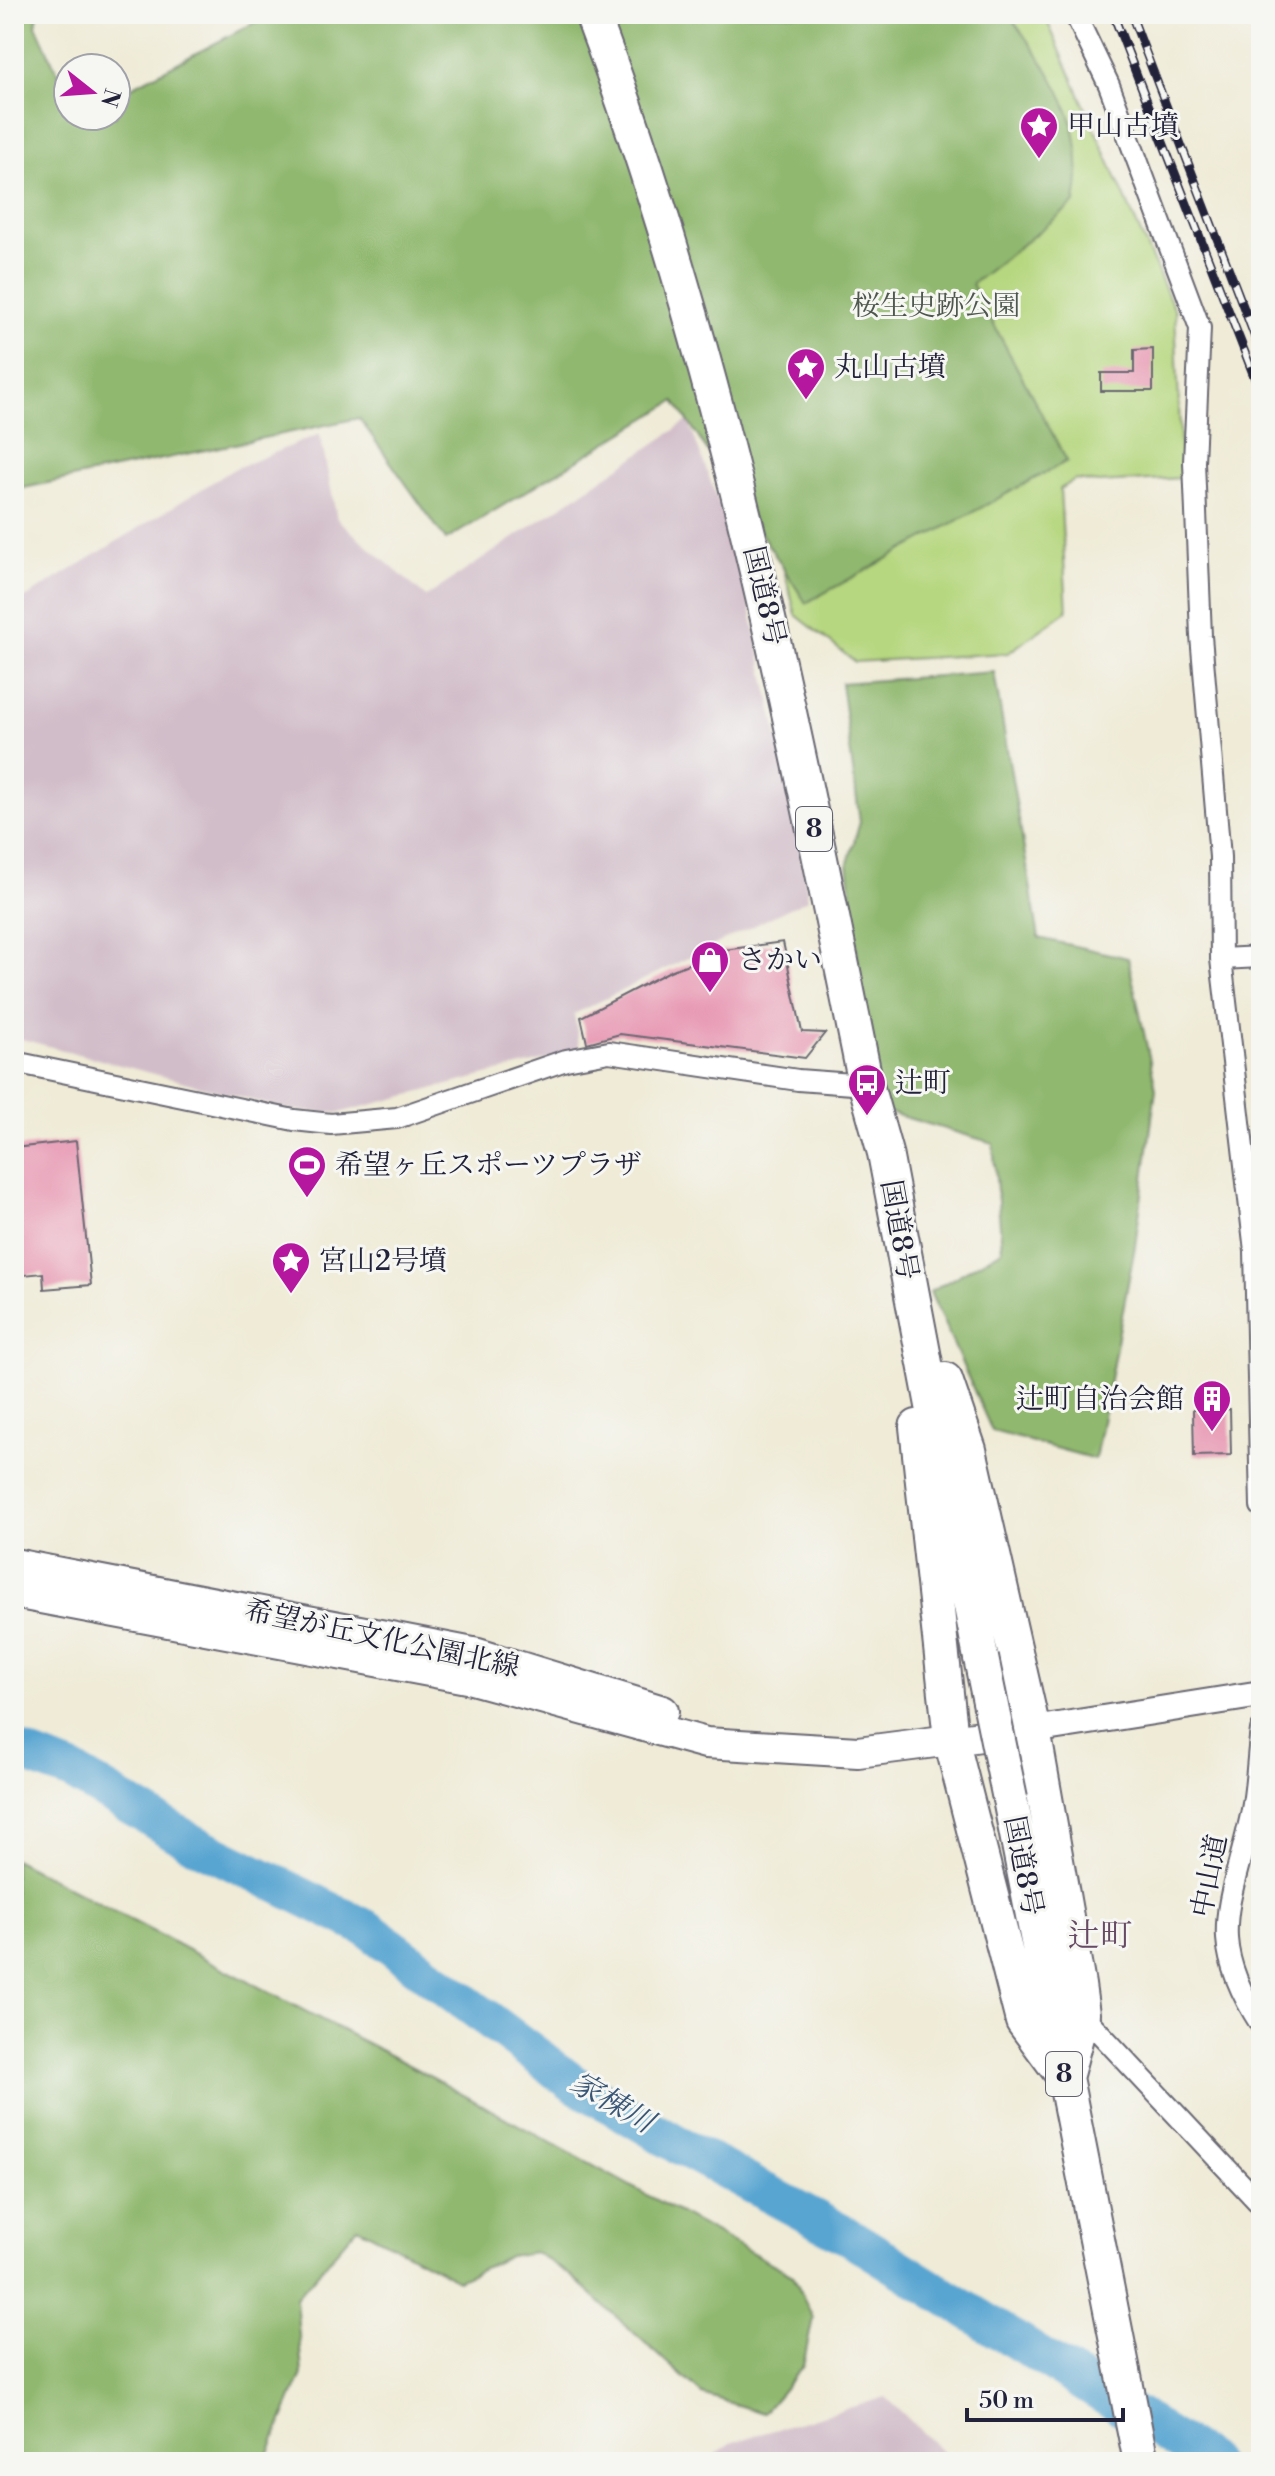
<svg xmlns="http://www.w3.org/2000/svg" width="1275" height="2476" font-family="'Libre Bodoni','Noto Serif JP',serif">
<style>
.industrial{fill:#d1bdc9}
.green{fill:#b6d77f;stroke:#6c7c5d;stroke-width:2}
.forest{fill:#90b86e;stroke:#596d54;stroke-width:2}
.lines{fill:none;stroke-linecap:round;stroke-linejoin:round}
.river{stroke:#58a5d1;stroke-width:38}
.building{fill:#e794b0}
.minor-casing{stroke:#6a6872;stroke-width:24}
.tertiary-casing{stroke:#6a6872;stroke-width:30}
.secondary-casing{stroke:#6a6872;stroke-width:34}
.trunk-casing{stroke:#6a6872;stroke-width:38}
.minor{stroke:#fff;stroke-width:20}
.tertiary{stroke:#fff;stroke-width:26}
.secondary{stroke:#fff;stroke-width:30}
.trunk{stroke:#fff;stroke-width:34}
.rail-casing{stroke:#22223b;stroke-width:9}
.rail{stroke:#f6f6f2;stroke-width:6;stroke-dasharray:18;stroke-linecap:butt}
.trunk-bridge-casing{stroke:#6a6872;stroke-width:38;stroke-linecap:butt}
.trunk-bridge{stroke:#fff;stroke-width:34}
.labels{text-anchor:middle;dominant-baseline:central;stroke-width:6;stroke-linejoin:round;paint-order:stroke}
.shield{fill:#f6f6f2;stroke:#626272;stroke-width:2}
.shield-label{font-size:26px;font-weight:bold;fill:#22223b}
.poi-label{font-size:28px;fill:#22223b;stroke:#f6f6f2;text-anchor:start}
.park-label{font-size:28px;fill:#4e584f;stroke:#f6f6f2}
.street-label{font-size:28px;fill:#22223b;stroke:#f6f6f2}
.water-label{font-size:30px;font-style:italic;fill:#385677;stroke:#f6f6f2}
.quarter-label{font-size:32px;fill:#674a64;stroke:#f6f6f2}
</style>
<rect width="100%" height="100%" fill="#f6f6f2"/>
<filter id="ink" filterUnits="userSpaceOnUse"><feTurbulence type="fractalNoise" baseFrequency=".0125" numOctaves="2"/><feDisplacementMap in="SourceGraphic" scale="16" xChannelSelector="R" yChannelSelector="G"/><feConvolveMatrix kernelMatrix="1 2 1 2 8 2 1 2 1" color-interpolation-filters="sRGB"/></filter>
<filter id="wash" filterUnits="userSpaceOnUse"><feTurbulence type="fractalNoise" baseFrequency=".006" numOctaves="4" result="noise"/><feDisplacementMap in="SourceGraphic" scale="32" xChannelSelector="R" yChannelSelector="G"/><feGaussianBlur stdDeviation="1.8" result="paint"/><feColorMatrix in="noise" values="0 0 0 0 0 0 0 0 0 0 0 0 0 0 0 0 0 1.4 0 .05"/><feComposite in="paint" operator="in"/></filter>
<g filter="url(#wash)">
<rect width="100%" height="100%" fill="#efebd7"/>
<!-- industrial -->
<path class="industrial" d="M688,421l52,139 58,273 10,66 -234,115 6,37 -241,62 -49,-3 -276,-73v-432l220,-136 86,-35 17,85 89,78z
M886,2397l67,65h-246l23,-19z"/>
<!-- green -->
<path class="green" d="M996,14l52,9 127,288 7,167 -83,5 -24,-3 -15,9 7,122 -59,42 -153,9 -59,-47 -145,-536z"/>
<!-- forest -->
<path class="forest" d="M14,14h24l-2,11 32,71v20h48v-21l155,-81h737c46,61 82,109 67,189l-103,81 95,177 -261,142 -131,-202 -229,139 -87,-122 -345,72z
M994,672l45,266 89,20 28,131 -21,157 -40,213 -103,-28 -62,-139 72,-42 -9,-107 -120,-35 -25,-245 12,-41 -19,-139z
M14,1859l404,211 375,205 20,43 -10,48 -40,47 -61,-19 -132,-119 -35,-23 -26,4 -51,24 -100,-53 -62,71 6,76 -37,88h-251z"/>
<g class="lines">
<!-- river -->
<path class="river" d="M14,1750l58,22 118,69 178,88 205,154 107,63 175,94 355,222"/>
</g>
<g id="blocks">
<!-- building -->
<path class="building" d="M1153,349v42h-52v-18h33v-23z
M783,942l19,90 23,1 -20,25 -185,-24 -33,9 -6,-26 89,-46 54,-21z
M76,1141l15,144 -47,4 -1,-16 -29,3v-128z
M1230,1409l1,46 -37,1 -1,-46z"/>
</g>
</g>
<g filter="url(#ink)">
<use href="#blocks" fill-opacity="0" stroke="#6a6872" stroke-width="2"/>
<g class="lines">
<defs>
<path id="minor" d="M1075,14l34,71 91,243 -6,134 7,174 19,221 1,102 34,292 6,255
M1221,959l40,-2
M14,1062l280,58 37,4 66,-6 169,-58 43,-8 189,28 68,5
M1261,1730c-4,28 -4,57 -10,85 -20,92 -47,122 10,210
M1082,2014l179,191"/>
<path id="tertiary" d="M1033,1730l228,-36"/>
<path id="secondary" d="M14,1564l464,90 185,57
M14,1593l458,86 234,64 152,9 162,-21"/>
<path id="trunk" d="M592,14c130,346 201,709 274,1071l19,68 96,505
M945,1380l24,70 64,280 45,255 4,29 -17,64
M917,1427l34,312 72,282 42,57
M1010,1799l131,663"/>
</defs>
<!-- minor casing -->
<use href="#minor" class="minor-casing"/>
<!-- tertiary casing -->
<use href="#tertiary" class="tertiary-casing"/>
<!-- secondary casing -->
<use href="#secondary" class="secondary-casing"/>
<!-- trunk casing -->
<use href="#trunk" class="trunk-casing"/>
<!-- minor -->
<use href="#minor" class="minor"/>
<!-- tertiary -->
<use href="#tertiary" class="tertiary"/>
<!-- secondary -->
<use href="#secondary" class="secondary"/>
<!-- trunk -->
<use href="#trunk" class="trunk"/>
<defs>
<path id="rail" d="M1113,14l148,380
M1131,14l130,339"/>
</defs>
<!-- rail casing -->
<use href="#rail" class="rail-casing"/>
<!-- rail -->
<use href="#rail" class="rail"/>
<defs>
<path id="trunk-bridge" d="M981,1658l29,141"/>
</defs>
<!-- trunk-bridge casing -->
<use href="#trunk-bridge" class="trunk-bridge-casing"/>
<!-- trunk-bridge -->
<use href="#trunk-bridge" class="trunk-bridge"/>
</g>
</g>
<!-- icons -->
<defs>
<symbol id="sight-pin" viewBox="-11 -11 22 30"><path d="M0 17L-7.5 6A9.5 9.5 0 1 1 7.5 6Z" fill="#b5179e" stroke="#f6f6f2"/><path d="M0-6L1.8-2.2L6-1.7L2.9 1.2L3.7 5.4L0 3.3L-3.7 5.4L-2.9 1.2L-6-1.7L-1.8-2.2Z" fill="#fff"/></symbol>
<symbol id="shop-pin" viewBox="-11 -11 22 30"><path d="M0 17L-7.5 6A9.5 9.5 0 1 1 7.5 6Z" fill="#b5179e" stroke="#f6f6f2"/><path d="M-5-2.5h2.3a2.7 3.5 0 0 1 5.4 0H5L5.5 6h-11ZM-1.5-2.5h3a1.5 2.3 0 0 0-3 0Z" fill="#fff"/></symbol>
<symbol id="bus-pin" viewBox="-11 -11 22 30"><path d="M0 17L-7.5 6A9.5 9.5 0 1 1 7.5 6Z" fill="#b5179e" stroke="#f6f6f2"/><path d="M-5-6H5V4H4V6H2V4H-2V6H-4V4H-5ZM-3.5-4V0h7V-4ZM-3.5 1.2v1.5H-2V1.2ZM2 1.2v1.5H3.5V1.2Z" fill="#fff"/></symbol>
<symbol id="stadium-pin" viewBox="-11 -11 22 30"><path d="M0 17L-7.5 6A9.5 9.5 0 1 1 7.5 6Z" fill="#b5179e" stroke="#f6f6f2"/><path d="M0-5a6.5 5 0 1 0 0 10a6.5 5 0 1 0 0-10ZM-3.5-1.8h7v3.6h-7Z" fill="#fff"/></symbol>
<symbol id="building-pin" viewBox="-11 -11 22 30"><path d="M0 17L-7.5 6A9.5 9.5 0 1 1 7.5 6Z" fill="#b5179e" stroke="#f6f6f2"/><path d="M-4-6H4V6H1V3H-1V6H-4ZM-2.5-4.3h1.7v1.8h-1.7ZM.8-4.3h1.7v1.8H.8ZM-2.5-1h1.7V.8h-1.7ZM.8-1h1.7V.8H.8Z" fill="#fff"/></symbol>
</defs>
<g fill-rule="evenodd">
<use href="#sight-pin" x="1017" y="104" width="44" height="60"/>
<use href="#sight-pin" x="784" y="345" width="44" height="60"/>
<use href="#shop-pin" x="688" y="938" width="44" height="60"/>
<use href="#bus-pin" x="845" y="1061" width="44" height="60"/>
<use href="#stadium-pin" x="285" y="1143" width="44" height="60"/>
<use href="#sight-pin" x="269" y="1239" width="44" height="60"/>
<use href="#building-pin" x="1190" y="1377" width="44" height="60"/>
</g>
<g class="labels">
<!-- shield labels -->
<g class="shield">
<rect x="796" y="807" width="36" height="44" rx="6"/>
<rect x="1046" y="2052" width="36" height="44" rx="6"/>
</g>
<g class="shield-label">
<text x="814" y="829">8</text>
<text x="1064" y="2074">8</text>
</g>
<!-- poi labels -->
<g class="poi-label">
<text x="1067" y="126">甲山古墳</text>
<text x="834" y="367">丸山古墳</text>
<text x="738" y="960">さかい</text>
<text x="895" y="1083">辻町</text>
<text x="335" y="1165">希望ヶ丘スポーツプラザ</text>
<text x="319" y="1261">宮山2号墳</text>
<text x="1184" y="1399" text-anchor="end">辻町自治会館</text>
</g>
<!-- park labels -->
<g class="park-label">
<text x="936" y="306">桜生史跡公園</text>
</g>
<!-- street labels -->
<g class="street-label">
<text transform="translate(764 596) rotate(77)">国道8号</text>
<text transform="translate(899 1230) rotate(80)">国道8号</text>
<text transform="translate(382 1639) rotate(12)">希望が丘文化公園北線</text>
<text transform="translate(1023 1866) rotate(79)">国道8号</text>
<text transform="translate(1210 1876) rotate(-79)">中山道</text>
</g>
<!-- water labels -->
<g class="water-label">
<text transform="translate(612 2103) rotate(30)">家棟川</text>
</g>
<!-- quarter labels -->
<g class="quarter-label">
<text x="1100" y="1936">辻町</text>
</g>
</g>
<!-- margin -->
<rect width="1275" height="2476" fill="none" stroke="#f6f6f2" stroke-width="48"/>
<!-- north arrow -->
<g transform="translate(92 92) rotate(107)"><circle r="38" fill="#f6f6f2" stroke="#a1a1a9" stroke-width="2"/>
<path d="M0-6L14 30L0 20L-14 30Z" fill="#b5179e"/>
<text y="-12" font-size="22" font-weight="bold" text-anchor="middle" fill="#22223b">N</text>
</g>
<!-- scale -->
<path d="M967 2408v12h156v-12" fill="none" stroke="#22223b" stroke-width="4"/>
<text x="979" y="2408" font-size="24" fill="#22223b" stroke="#f6f6f2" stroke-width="6" paint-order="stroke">50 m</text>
</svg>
